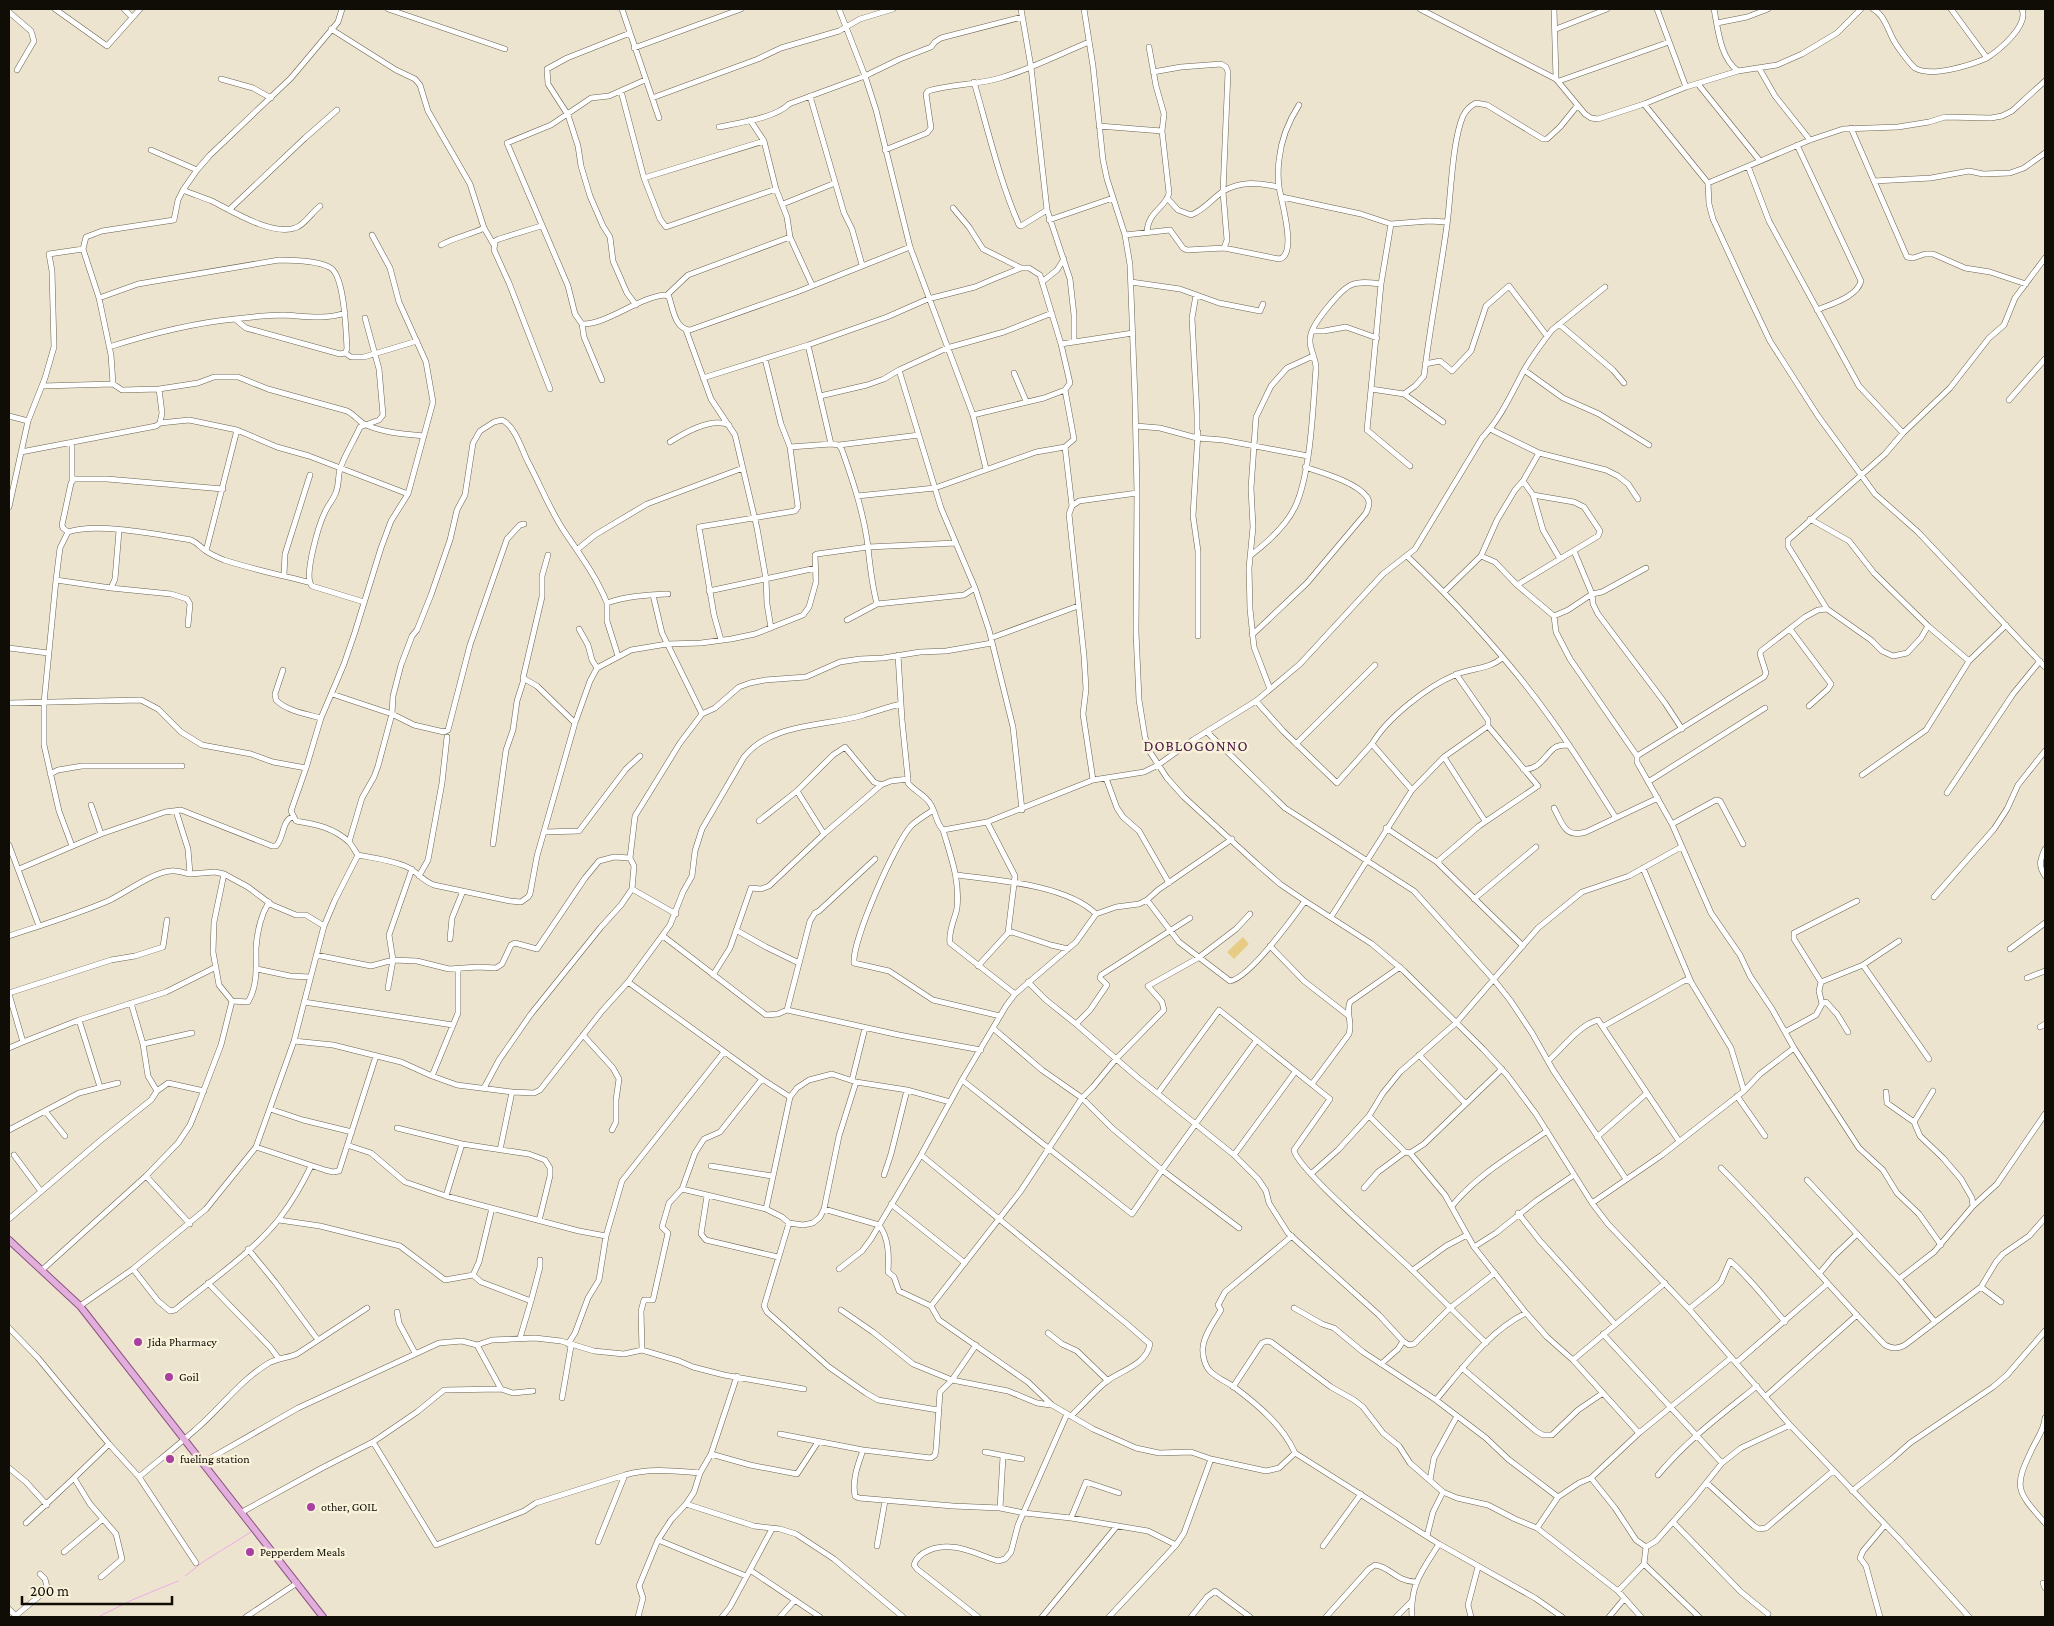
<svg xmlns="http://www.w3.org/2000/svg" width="2054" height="1626" font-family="'Crimson Pro',serif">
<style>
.pitch{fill:#e6cc84}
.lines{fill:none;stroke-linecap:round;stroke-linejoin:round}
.stream{stroke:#f2aaea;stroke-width:1}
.minor-casing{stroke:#69624f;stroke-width:6}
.major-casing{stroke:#8c5483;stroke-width:8}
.minor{stroke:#fff;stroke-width:5}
.major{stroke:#e2afdd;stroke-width:6}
.poi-dot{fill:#a83fa1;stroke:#f9f2db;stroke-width:2}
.labels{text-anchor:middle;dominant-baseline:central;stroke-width:5;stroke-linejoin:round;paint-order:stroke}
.poi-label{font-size:12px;fill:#100d06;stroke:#f9f2db;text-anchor:start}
.quarter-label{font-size:15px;letter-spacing:1px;fill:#4b1847;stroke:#f9f2db}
</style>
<rect width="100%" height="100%" fill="#ece4ce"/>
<!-- pitch -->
<path class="pitch" d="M1243,937l6,7 -15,15 -7,-7z"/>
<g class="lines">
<!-- stream -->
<path class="stream" d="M185,1576l18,-14 48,-30
M98,1617l34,-17 46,-19"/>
<defs>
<path id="minor" d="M55,9l52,37 33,-37
M124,9l8,8
M388,9l117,40
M622,9l37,109
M839,9l26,67 11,34 34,137 63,168 13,54
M1021,9l10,58 16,143 23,69 4,36v26
M1084,9l9,57 10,94 4,19 18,56 5,30 5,134 2,94 -1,139 3,68 6,37 5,15 17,26 17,19 73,67 23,20 25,17 67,43 32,27 79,78 24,26 29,39 56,89 16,21 81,85 101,116 109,114 70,78
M1420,9l136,70 29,35 6,4 7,1 46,-15 42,-17 52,-16 39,-6 25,-11 35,-21 24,-24
M1554,9l2,70
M1657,9l29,78
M1714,9c4,20 6,49 24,62
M1873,9c10,5 14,18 19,28 3,7 17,26 23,31 16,10 56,-3 72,-10
M1951,9l36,49c12,-8 42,-32 35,-49
M9,12l22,19 3,10 -17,29
M1717,23l30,-6 21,-8
M331,29l65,41 19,9 5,6 8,26 42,73 14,44 10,17
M1556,29l51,-20
M630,33l-63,25 -20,11 1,15 20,31 10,31 3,20 9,30 13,30 7,11 3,24 14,32 9,12
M634,48l107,-39
M1759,68l16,28 35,44
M1153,72l28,-5 40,-3 5,3 2,5 -5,120 4,48 -3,8
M221,79l32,9 18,10
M1559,81l110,-39
M974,82c14,48 25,97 45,143l2,1 26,-16
M1698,84l62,77
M621,91l23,87 120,-37
M810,96l34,117 8,16 10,36
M652,98l106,-39 23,-11 58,-17 21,-12 33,-10
M1644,104l64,79 102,-43 33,-11 55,-2 31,-5 16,-5 46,1 11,-2 10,-5 33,-30
M750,120l14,21 12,48 11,28 3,20 22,48
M1099,126l63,5
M719,127c19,-4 57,-9 70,-23l76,-28 35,-17 31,-12 4,-5 6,-4 81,-21
M1851,128l56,129 6,1 12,-4h8l32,14 25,4 36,12
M1797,145l64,136c-4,16 -30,23 -44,29
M151,150l46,20
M885,150l42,-17 4,-5 -5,-34 2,-3c23,-7 49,-6 72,-13 31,-9 60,-24 89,-36
M1748,166l21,55 90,165 44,47
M644,178l16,41 6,8 110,-38
M1874,181l57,-3 38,-7 14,3 27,-1 14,-5 21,-15
M1708,183l1,21 4,15 37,80 20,42 48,75 57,78 43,38 127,135
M183,190c9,4 19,7 29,11 20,10 60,35 83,27 10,-3 16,-15 25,-22
M1282,197l79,17 30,10 38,-3 18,1
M1168,199l10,11 13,5c13,-5 20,-15 31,-23 19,-12 37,-9 57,-5
M783,204l52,-21
M953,208l16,19 14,22 38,19
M229,210l76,-72 32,-28
M1049,220l64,-22
M1391,224l-10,60 -10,105 33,5 11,-8 9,-10c6,-50 16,-100 23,-151 4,-30 5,-83 16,-109 3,-6 7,-10 13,-13l11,2 56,34h4l13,-12 17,-21
M541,226l-42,13 -4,2 -1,9 15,33 41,106
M1147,232c1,-21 19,-24 22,-39l-7,-62 2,-17 -8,-28 -7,-39
M372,235l18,33 9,34 27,60 7,40 -25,92 -17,27 -10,27 -26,84 -11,32 -23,54 -15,50 -15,43 5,10c20,3 38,7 53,21 3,3 6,9 9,13 16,3 32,5 47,11 11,4 17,15 29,19l76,16 11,1 7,-5 2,-3 7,-38 38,-133 15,-42 7,-13 34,-18 36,-6 34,-1 30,-4 24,-5 48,-19 6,-8 7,-25 -1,-27 2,-1 51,-7 88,-4
M1125,235l45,-5 13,18 4,2 37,-2 55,11c19,-3 2,-59 0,-72 -1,-8 -1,-19 0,-27 2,-20 9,-38 20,-55
M441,245c14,-8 29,-10 43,-17
M1042,282l15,-12 7,-11
M1131,282l49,7 39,14 41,8 3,-7
M667,295l21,-20 102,-38
M1196,295l-4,23 5,96v22
M99,298l39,-14 141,-24c14,0 38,1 50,7 16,6 17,66 18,82l-2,4 -5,1 -94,-26 -11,-9
M582,324c24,1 57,-27 83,-29l4,2c4,12 6,32 21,33l107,-38 113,-45
M1559,324l54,46 11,13
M686,330l25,69 24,36 22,93 9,51 1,25 4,24
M1312,331h12l22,-4 31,11
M1061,344l72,-11
M808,345l23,99 8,1 3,5c11,31 22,64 26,97 2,20 4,38 9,57
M109,347c41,-13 83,-24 126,-28 16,-2 33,-4 49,-4 20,1 41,5 61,-2
M345,353l6,4h13l53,-16
M1425,364l15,-3 12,10 19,-20 15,-45 23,-20 38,50
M899,370l42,138 34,80 14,42 24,97 9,83
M1524,370l39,28 36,16 50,31
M1014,373l12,28
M703,378l105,-33 79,-28 41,-18 47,-12 21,-9 25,-10h8l11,7 21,69 9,39 -5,7 -21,8 -71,17
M602,380l-18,-43 -2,-13 -7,-10 -7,-28 -61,-143 44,-18 40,-27 18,-2 36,-16
M113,384l-2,-29 -12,-57 -16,-49 3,-12 16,-6 72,-11 4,-20 5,-10 14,-20 13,-15 81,-77 47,-56 4,-13
M42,386l71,-2 9,6 37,-1 39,-6 16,-6h24l30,12 79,22c8,4 12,11 19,14 19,8 38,9 58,11
M1371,389l-4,41 43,36
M1404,394l39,28
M820,396l47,-11 17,-6 15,-9 48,-22 57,-16 48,-19
M2009,400l36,-41
M9,416l19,5
M160,423l29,-3 48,10 40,17 32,9 99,38
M1136,426l24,2 37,10 26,2 85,16
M1490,429l49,24 67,17 12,6 10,8 10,15
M670,442c14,-9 42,-25 59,-17
M839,445l80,-10
M790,447l41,-3
M1065,447l7,59
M21,452l135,-26 4,-3 2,-10 -3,-24
M72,480v-38
M1523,481l10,14 10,35 17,29
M857,496l78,-8 101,-36 29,-5 9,-8 -9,-49
M9,507l19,-86 17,-43 9,-31 -2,-76 -3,-17 34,-5
M1810,519l39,22 25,32 54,53 41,35
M68,532l-5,-4 -1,-3 9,-42 3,-4h33l116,10
M578,549l17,-14 52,-31 96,-36
M206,551l31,-121
M1574,551l18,43 1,10 5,10 67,89 17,26
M548,555l-6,21v21l-19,81 14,8 38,37
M1251,555c17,-13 35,-29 44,-48 16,-34 18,-101 21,-139 0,-11 -9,-22 -5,-34 3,-12 29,-44 40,-49 9,-4 21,-2 30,-1
M1407,556c52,50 102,104 144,163 23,32 44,66 65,99
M1481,556l16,-36 18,-30 8,-9 16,-28
M284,575l1,-21 25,-79
M56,580l55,8 4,-9 4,-48
M1517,585l81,-49 2,-5 -16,-24 -10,-5 -41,-7
M111,588l60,6 16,5 3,5 -2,21
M709,591l107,-23
M1444,592l37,-36 14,6 22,23 37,31 14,-6 24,-16 10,-2 44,-24
M653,595l9,38 40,81
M364,602l-52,-16c-9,-9 7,-62 13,-74 3,-7 9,-13 11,-20 3,-7 2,-16 4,-23 5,-15 14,-28 20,-42l19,-7 4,-5 -4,-46 -14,-51
M1554,616l2,16 14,27 67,97v6l35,62 39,89 29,42 10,21 22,33 22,39 65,100 24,22 14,23 22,21 22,31
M847,620l30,-16 87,-9 11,-7
M1928,626l-7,12 -14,15 -14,3 -11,-5 -11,-11 -44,-31 -39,-63v-6l97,-86 18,-21 47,-45 39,-50 15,-13 11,-27 30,-40
M579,629l9,16 4,15 5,8
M1790,629l41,55 -3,5 -19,17
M1252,635l55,-52 59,-70c2,-5 5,-10 1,-16 -11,-15 -44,-24 -62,-30
M1198,636v-85l-5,-35 5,-84
M991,638l87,-32
M721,640l-7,-25 -15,-88 96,-16 3,-4 -8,-60 -9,-23 -16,-65
M9,648l39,5
M898,655l4,65 6,59
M618,656l-11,-35v-18c19,-7 41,-8 61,-9
M283,670l-8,24 1,6c11,11 30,14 45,18
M1270,689l-16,-42 -4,-38 -1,-41 4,-41 -2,-39 5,-71 15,-31 16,-18 26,-12
M332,694l60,20 22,11 30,7 4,-2 22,-85 24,-69 13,-37 13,-14 4,-1
M1256,701l27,30 54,52 35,-39
M9,703l132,-3 17,9 23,23 21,13 49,9 22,8 33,6
M1488,726l50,60
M1207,732l78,76 129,83 80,89 16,20 22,33 21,37 73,109
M1296,744l79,-79
M1637,756l127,-79 2,-4 -6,-19 1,-3 44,-34 13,-7 9,-1
M1444,757l41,64
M1523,769c15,2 21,-12 30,-20 4,-4 10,-4 16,-4
M50,774l8,-4 24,-4h100
M1862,775l64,-45 43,-69 37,-36
M1106,778l11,30 6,9 16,14 30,52
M1093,780l-10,-66 3,-25 -2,-33 -15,-142 3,-8 7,-5 58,-8
M1648,782l117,-74
M1412,790l-40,-46c15,-26 56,-58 83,-69 16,-7 35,-6 47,-17
M797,791l27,43
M1947,793l66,-99 27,-33
M91,805l10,29
M1554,808c9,17 11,30 32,24l72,-34
M933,810c-7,5 -16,10 -22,16 -16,17 -59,115 -57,137l35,8 44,29 67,16
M759,821l38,-30 36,-36 12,-8 29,35 7,3 10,-4 17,-2v4c6,8 18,12 23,22 5,8 5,18 12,25l44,-8 106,-42 51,-8 14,-7 35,-25 63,-39 44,-37 83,-90 32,-25 67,-111c18,-19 29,-43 41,-66 8,-15 19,-29 29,-42l53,-43
M987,822l28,54 -7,57
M1672,824l44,-24 4,1 23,43
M1386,828l51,34 86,84
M943,830c8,27 17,50 14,78 -2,11 -9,23 -7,35l65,51
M544,832l35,-1 47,-62 14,-13
M349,842l13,-44 12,-21 4,-11 14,-52 1,-18 8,-31 11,-29 5,-6 14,-35 19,-55 7,-30 8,-15 8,-52 7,-12 14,-9 8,-2c13,6 20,30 26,42 13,24 22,49 38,72 15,22 31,44 41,69
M493,844l13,-94 7,-20 4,-29 7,-22
M9,845l30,81
M72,846l-13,-35 -15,-66v-42l12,-123 4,-32 8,-16c29,-10 92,3 123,8 7,3 9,7 15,11 6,4 13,7 18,9 28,9 56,15 84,22
M2045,849c-5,11 -7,16 0,27
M1437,862l42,-36 56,-38
M1643,868l48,114
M19,869l82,-35 64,-22 16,-2 91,36h4c8,-8 6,-25 16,-29
M190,874l25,-2 9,2 24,13 24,18 24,10h10l18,11
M224,874l-10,48 -1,30 6,33 13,16 16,1c10,-17 8,-35 8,-54 1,-15 5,-33 13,-46
M957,875c40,5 110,10 139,39
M419,876l9,-16 14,-77 5,-46
M632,889l44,25
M1934,897l60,-68 13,-20 11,-24 27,-34
M1474,899l62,-52
M1147,900l32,42 51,39c19,-3 62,-62 75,-80
M1331,917l81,-127 32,-33 44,-31v-6l-32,-46
M736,930l30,17 33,16
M9,936c33,-11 66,-21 99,-35 17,-8 45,-29 63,-30 5,-1 13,2 19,3l-2,-25 -12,-38
M663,936l103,79 12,-1 9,-4 112,25 82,15
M450,939l2,-21 11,-27
M1270,946l34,35 45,35
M2010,949l35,-26
M316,955l55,11 22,-6 24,1 32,8 29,-2 18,1 6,-4 9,-19 4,-2 22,6 48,-71 14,-17 15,-4 16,1
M1863,965l36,-24
M978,966l30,-33 4,-1 39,13 17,4
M257,969l33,7 20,1
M713,975l17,-27 21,-60 10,1 8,-3 55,-52 57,-49
M2027,978l18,-7
M628,982l134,97 28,18
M1028,982l18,18 30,24 61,53 97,78 24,24 8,12 3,12 19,30 91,82 24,26 6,4 5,-1 36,-36 45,-35
M1821,982l-27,-43v-6l63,-32
M388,988l5,-28 -4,-25 23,-66
M9,993l102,-33 24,-4 28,-9 4,-27
M9,994l14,48 -14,6
M304,1002l149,23
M131,1003l12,41 5,32 9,15
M1822,1004l-3,-13 2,-9 42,-17 66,94
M787,1010l23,-89 5,-8 4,-2 56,-52
M1076,1024l14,-14 17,-25 -7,-7 1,-3 89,-57
M1604,1026l78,-44 4,-2 5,2 40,66 13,43
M2040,1027l5,-3
M994,1029l48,41 40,28 30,30 50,42 77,58
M1785,1032l31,-17 6,-11 4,-2 11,12 11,18
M583,1035l30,33 6,11 -3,21v22l-4,8
M294,1041l39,4 68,17 31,14 25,9 55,7 22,1 6,-3 62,-79 26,-29 42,-57 13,-33 9,-16 3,-25 7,-22 42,-72c28,-35 81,-30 120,-42 12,-4 24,-8 37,-11
M23,1042l56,-22
M143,1044l49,-11
M1419,1055l46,48
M1548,1061c15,-13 31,-36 50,-41l81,121
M432,1076l26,-63v-43
M852,1080l13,-52
M962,1080l170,134 30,-44 94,-129
M1312,1084l37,-50c4,-13 -4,-21 1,-32l50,-35
M100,1087l-21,-67 87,-28 50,-25
M484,1088l15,-28 32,-46 70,-87 20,-22 11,-16 2,-23 -4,-8 5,-42 45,-73 22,-29 13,-6 24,-21 11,-4 15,-3 41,-3 34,-15 20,-3 23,-1 37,-6 26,-1 46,-8
M1886,1092l1,11 27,19 6,14 23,22 18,21 11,19 1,8 -39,46 -35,27
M1158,1093l61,-83 111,89 -36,51c2,18 100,102 118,120 25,24 49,49 74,73
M1737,1096l28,40
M270,1109l33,11 49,12
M45,1111l20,25
M1369,1116l36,36 5,1 14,-9 78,-75
M1914,1122l19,-31
M397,1128l65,16 67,10 16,6 5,8v8l-11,45
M9,1130l70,-37 39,-10
M1597,1137l50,-44
M347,1145l24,8 34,29 41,14 133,35 27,5
M256,1147l69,23 8,2 6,-1 37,-115
M500,1150l12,-58
M1410,1153l35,42 29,52 52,66
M14,1155l26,35
M921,1155l206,169 23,20c-4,21 -28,26 -43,37 -13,10 -24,24 -36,35
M1234,1155l61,-83
M711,1166l61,10
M1721,1168c57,57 108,119 164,177 8,4 12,4 20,0l76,-58 15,-25 7,-8 26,-18 16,-18
M1312,1173l26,-23 31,-34 14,-23 17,-21 56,-49 82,-95 44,-36 47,-16 52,-29
M884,1175l7,-21 16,-64
M146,1176l44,48
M1807,1180l92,99 36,43
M1364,1188l14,-16 27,-20
M682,1189l84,20 16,8 7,6 14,2 10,-2 7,-6 4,-8 15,-73 17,-54
M446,1196l16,-52
M707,1196l-6,38 5,6 72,17
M1592,1203l70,-48 82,-64 16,-17 34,-26
M891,1204l74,59
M1452,1206c25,-31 62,-52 95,-75
M1973,1206l24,-22 48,-70
M766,1209l24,-112 7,-9 12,-8 23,-6 24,8 51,8 43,12
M824,1209l55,16c10,13 10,31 9,47l6,5 5,14 32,15 8,14 89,62 24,23 41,24 43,19 23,5 32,-1 20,7 55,12 13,-3 16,-15
M1518,1213l22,28 75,83
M9,1219l92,-79 50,-40 6,-9 11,-8 36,8
M279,1220l41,6 80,20 45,34 28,-5
M789,1223l-25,83 3,6 62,55 37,26 12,7 60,10
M1292,1236l-67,56 -7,13 3,5c-6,10 -17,25 -18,37 -1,8 2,20 8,25 6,6 16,10 23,15 24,18 49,39 61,66l144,91 96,54 27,19
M1474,1247l22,-14 40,-32 38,-26
M248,1249l27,33 43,58
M133,1269l25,32 12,10 5,-1c34,-28 77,-57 104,-91 13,-17 23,-34 32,-53
M839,1269l23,-18 9,-12 50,-84 41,-75 44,-74 9,-12 61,-52 20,-28 20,-7 23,-3 8,-4 11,-10 74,-51
M42,1270l104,-94 32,-33 12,-18 7,-17 24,-63 11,-44
M1413,1270l33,-24 21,-11
M1819,1274l15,-18 22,-21
M473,1275l8,7 50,19 -11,37
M473,1275l6,-13 13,-54
M208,1283l62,64 9,12
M1981,1287l20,15
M531,1301l9,-34v-7
M80,1306l53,-37 73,-60 50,-62 38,-106 30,-115 11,-26 23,-45
M931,1306l89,-114 62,-94 11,-11 23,-28 48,-49 -2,-8 -14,-16 50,-28 38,-29 14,-15
M1294,1308l28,16 12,4 29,24 73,48 50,38 22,21 50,38
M1689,1309l27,-22 5,-5 9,-21c21,18 37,40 55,61
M841,1310l32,22 40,32 39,16 56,11 29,12 13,2
M397,1312l2,11 16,30
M9,1328l29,30 71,86 30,33 57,86
M1048,1333l14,11 15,7 31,30
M1603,1334l119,129
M568,1344l7,-11 13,-35 11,-18 7,-44 16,-55 102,-129
M477,1345l24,44
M642,1350l-1,-39 3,-11h9l15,-67 -6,-6 7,-24 13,-14 13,-36 9,-14 16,-7 42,-53
M1573,1360l92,-77
M1736,1363l91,-79
M1381,1364l17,-15 5,-8
M1462,1368l74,63 7,4h9l26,-25 25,-17
M1233,1387l29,-44 5,-2 4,1 60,45 23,13 9,7 20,26 16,13 11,17 33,29 14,6 31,7 27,14 22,9 81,63 23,26
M1766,1396l91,-81
M562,1398l9,-52
M1436,1400c26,-31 53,-69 90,-87l21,24 26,23 66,73
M2045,1418c-1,12 -7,19 -12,29 -20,41 -17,43 12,76
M780,1434l83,16 68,8 4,-3 1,-5 4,-58 12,-12 24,-35
M373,1442l63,103 88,-34 12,-8 89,-28c25,-7 49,-4 75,-2
M863,1450c-5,15 -11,29 -8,46l4,2 94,8 47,2 24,5 47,5 77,13 28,14
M985,1452l37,7
M711,1454l39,11 47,9 21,-32
M202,1463l96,-55 141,-65 23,-2 15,4 15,-5 43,-2 26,3 33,10 30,3 18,-4 37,11 14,6 31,8 80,14
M9,1468l17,14 21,23
M1658,1475c29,-35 64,-61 99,-89
M139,1477c19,-16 38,-31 56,-47 25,-21 45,-50 74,-67 8,-5 19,-5 28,-9l70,-46
M1591,1478l24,30 21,32 10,7
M1430,1480l4,-22 23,-42
M1707,1483l47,43 5,3 7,-1 67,-57
M1852,1491l40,-32 18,-16 83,-56 14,-12 38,-44
M686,1504l68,22 26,3 16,5 38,25 69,58
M1000,1508l3,-51
M242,1512l80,-44 51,-26 44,-30 27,-22 57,-1 12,4 20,-2
M1071,1518l15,-36 33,11
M1673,1522l68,70 27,22
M26,1523l48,-45
M1537,1528l21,-31 21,-14 12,-5 48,-45 92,-75
M1427,1536l6,-24 10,-20
M658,1540l88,36
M598,1542l27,-67
M877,1546l8,-45
M1323,1546l38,-52
M1646,1547l10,-6 38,-43 28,-35 19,-15 49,-23
M64,1552l39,-33
M1644,1564l55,53
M750,1570l70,47
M101,1577l21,-18 -6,-25 -26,-30 -16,-26 35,-34
M2043,1583l2,5
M1618,1591l26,-27 2,-17
M9,1609l8,8
M14,1617l29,-24 4,-6 -2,-8 -5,-5
M246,1617l51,-34
M638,1617l5,-19 -4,-12 19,-46 13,-20 15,-16 8,-12 6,-19 11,-19 26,-78
M722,1617l8,-10 42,-78
M780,1617l15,-17
M978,1617l-61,-48 -3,-4c4,-14 23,-19 37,-18 13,0 34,10 47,14l7,-2 6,-7 7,-27 49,-111
M1042,1617l75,-91
M1109,1617l67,-72 8,-12 27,-74
M1191,1617l16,-20 8,-6 35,26
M1326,1617l43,-48 6,-4c16,2 20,16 41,17
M1396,1617l15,-15
M1412,1617c-2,-33 10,-46 27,-73
M1471,1617l-3,-12 10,-38
M1609,1617l15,-18
M1880,1617l-14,-51 -6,-8 3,-7 22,-26"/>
<path id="major" d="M9,1240l71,66 243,311"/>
</defs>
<!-- minor casing -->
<use href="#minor" class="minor-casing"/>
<!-- major casing -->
<use href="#major" class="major-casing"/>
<!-- minor -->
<use href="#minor" class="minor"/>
<!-- major -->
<use href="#major" class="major"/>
</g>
<!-- markers -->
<g class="poi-dot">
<circle cx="138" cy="1342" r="5"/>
<circle cx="169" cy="1377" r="5"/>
<circle cx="170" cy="1459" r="5"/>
<circle cx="311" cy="1507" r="5"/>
<circle cx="250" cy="1552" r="5"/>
</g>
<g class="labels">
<!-- poi labels -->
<g class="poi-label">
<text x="148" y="1342">Jida Pharmacy</text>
<text x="179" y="1377">Goil</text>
<text x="180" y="1459">fueling station</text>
<text x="321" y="1507">other, GOIL</text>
<text x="260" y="1552">Pepperdem Meals</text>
</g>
<!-- quarter labels -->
<g class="quarter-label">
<text x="1196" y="746">DOBLOGONNO</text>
</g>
</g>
<!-- border -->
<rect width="2054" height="1626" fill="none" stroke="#100d06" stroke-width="20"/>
<!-- scale -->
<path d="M22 1596v8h150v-8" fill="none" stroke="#100d06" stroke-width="2.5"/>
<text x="30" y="1596" font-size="15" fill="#100d06" stroke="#f9f2db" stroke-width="4" paint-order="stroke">200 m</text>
</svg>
